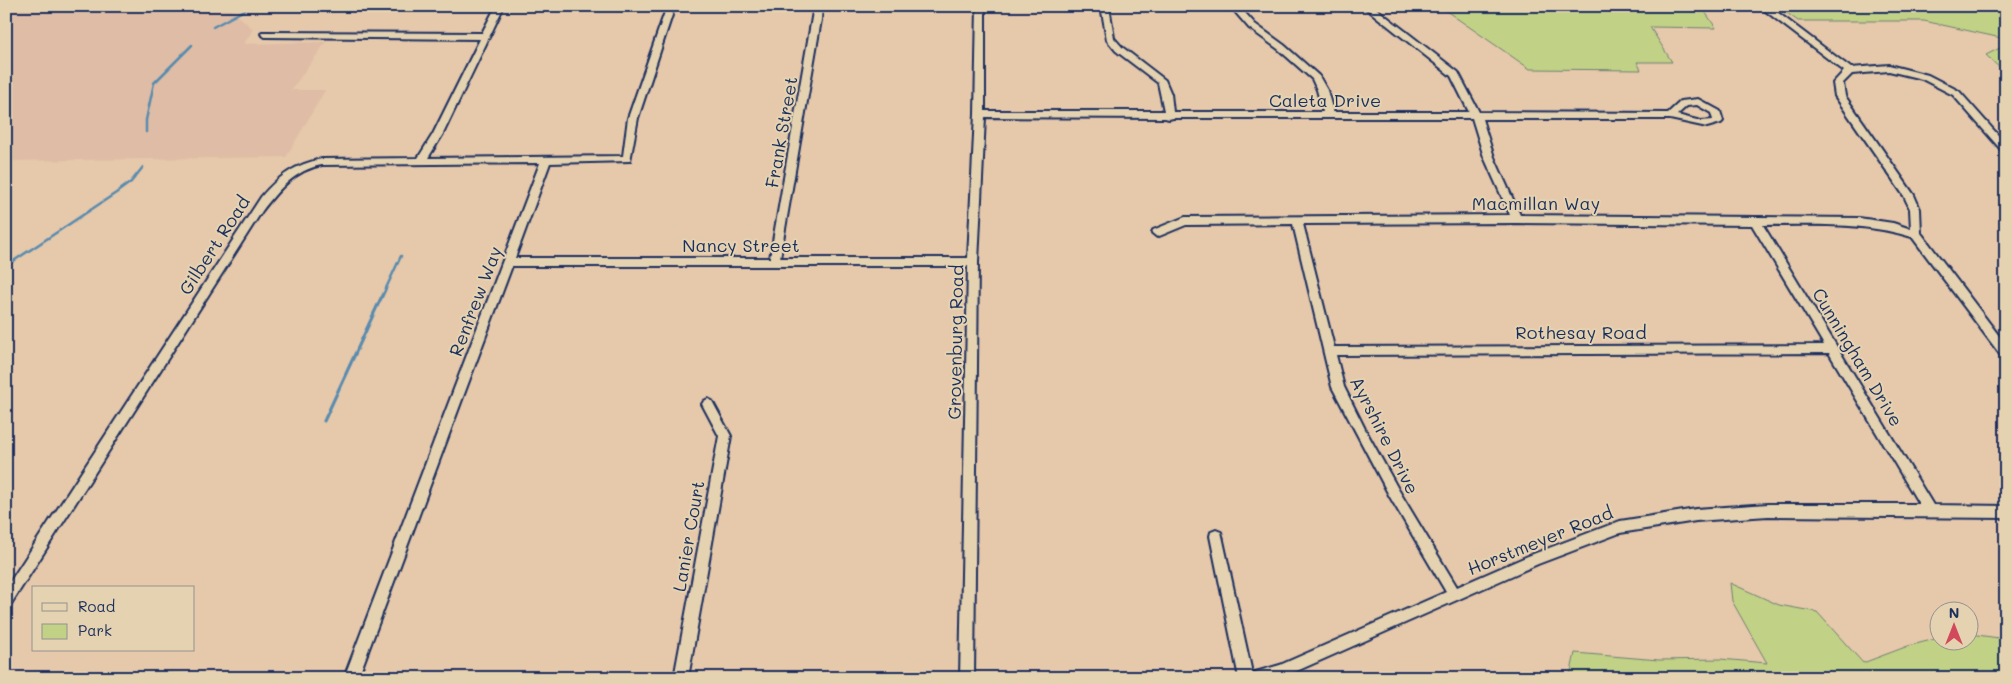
<svg xmlns="http://www.w3.org/2000/svg" width="2012" height="684" font-family="Mali,sans-serif">
<style>
.built{fill:#dfbca5}
.green{fill:#c1d186;stroke:#6e8072}
.lines{fill:none;stroke-linecap:round;stroke-linejoin:round}
.stream-far1{stroke:#598bae;stroke-width:2.5}
.stream{stroke:#598bae;stroke-width:3}
.minor-casing{stroke:#1b2f5e;stroke-width:4}
.minor{fill:#e5d2b0;fill-rule:evenodd}
.labels{text-anchor:middle;dominant-baseline:central;stroke-width:4;stroke-linejoin:round;paint-order:stroke}
.street-label{font-size:18px;fill:#1b2f5e;stroke:#e5d2b0}
</style>
<rect width="100%" height="100%" fill="#e6c8ab"/>
<filter id="ink" filterUnits="userSpaceOnUse"><feTurbulence type="fractalNoise" baseFrequency=".02" numOctaves="2"/><feDisplacementMap in="SourceGraphic" scale="10" xChannelSelector="R" yChannelSelector="G"/><feConvolveMatrix kernelMatrix="1 2 1 2 8 2 1 2 1" color-interpolation-filters="sRGB"/></filter>
<g filter="url(#ink)">
<!-- built -->
<path class="built" d="M22,6h205l26,23 -9,15 82,-2 -35,48h34l-39,67 -280,4v-138z"/>
<!-- green -->
<path class="green" d="M1439,6h262l15,22 -66,-1 22,35h-35l4,8 -111,-1z
M1777,6h229v33l-82,-18h-126z
M2006,45v29l-20,-19z
M1730,583l49,22 38,7 46,51 45,-17 31,-8 1,4h30v-8l36,5v39h-434l-2,-2 5,-23 84,7 61,-1 47,4 -35,-62z"/>
<g class="lines">
<!-- stream-far1 -->
<path class="stream-far1" d="M213,27l39,-21
M146,132v-12l8,-37 38,-38
M6,266l110,-73 15,-11 12,-15
M381,299l20,-43"/>
<!-- stream -->
<path class="stream" d="M324,421l57,-123
M167,674l48,3
M245,677l13,1"/>
<defs>
<path id="minor" d="M496,6h8l-61,128 -15,24 195,-2 5,-38 39,-112h8l-37,112 -8,43 -80,2 -35,95h255l44,-252h8l-1,14 -41,238h188l7,-144 2,-108h8v105h179l-6,-28 -42,-32 -9,-11 -6,-34h8l5,32 8,9 43,33 6,14 2,18h150l-6,-22 -5,-11 -34,-30 -29,-21 -19,-22h9l16,18 29,21 35,31 8,14 6,22h136l-18,-36 -88,-70h10l85,66 21,40 189,1 13,-12 17,-2 22,12 3,10 -2,2 -14,4 -37,-8h-188l12,38 26,58 339,3 34,5 18,6 -1,-20 -6,-13 -69,-100 -2,-13 11,-12 -85,-65h10l82,62 38,-3 39,10 31,16 47,53v9l-3,-1 -50,-57 -31,-16 -33,-8 -37,3 -9,9 2,13 69,99 6,14 1,24 85,112v13l-4,-1 -90,-120c-48,-15 -99,-12 -149,-12l170,280 73,1v12l-238,-2 -72,5 -76,12 -82,31 -257,114h-42l-29,-142 1,-4 5,-2 5,2 1,4 30,137 28,-8 166,-73 -56,-95 -58,-110 -39,-163 -107,1 -29,12 -5,-4 1,-3 32,-13 325,-2 -26,-58 -12,-39h-299l-4,1 -4,-1 -180,-1 -7,145 -4,416h-14l8,-412h-456l-154,412h-14l196,-515 -218,2c-27,5 -44,25 -60,46l-251,393 -5,2v-18l255,-391c17,-20 34,-33 61,-38l96,-1 15,-24 47,-95 -215,-2 -4,-3 1,-2 220,1zM1697,105l14,8 2,7 -12,1 -24,-6 10,-9zM1517,223l235,2 72,120 -490,2 -31,-123zM1829,353l90,151h-151l-72,5 -76,12 -92,35 -71,31 -59,-98 -33,-60 -21,-42 -8,-32z
M708,399l4,2 19,35 -43,242h-14l45,-242 -17,-32 2,-3z"/>
</defs>
<!-- minor casing -->
<use href="#minor" class="minor-casing"/>
<!-- minor -->
<use href="#minor" class="minor"/>
</g>
</g>
<g class="labels">
<!-- street labels -->
<g class="street-label">
<text x="1325" y="100">Caleta Drive</text>
<text transform="translate(781 132) rotate(-80)">Frank Street</text>
<text x="1536" y="203">Macmillan Way</text>
<text transform="translate(214 245) rotate(-57)">Gilbert Road</text>
<text x="741" y="245">Nancy Street</text>
<text transform="translate(475 301) rotate(-69)">Renfrew Way</text>
<text x="1581" y="332">Rothesay Road</text>
<text transform="translate(955 342) rotate(-89)">Grovenburg Road</text>
<text transform="translate(1858 357) rotate(59)">Cunningham Drive</text>
<text transform="translate(1385 435) rotate(63)">Ayrshire Drive</text>
<text transform="translate(688 536) rotate(-80)">Lanier Court</text>
<text transform="translate(1540 540) rotate(-22)">Horstmeyer Road</text>
</g>
</g>
<!-- margin -->
<rect width="2012" height="684" fill="none" stroke="#e5d2b0" stroke-width="25"/>
<rect x="12" y="12" width="1987" height="659" fill="none" stroke="#1b2f5e" stroke-width="2" filter="url(#ink)"/>
<!-- legend -->
<rect x="32" y="586" width="162" height="65" fill="#e5d2b0" stroke="#94918f"/>
<rect x="42" y="603" width="25" height="8" fill="#e5d2b0" stroke="#94918f"/>
<text x="78" y="612" font-size="15" fill="#1b2f5e">Road</text>
<rect x="42" y="624" width="25" height="15" fill="#c1d186" stroke="#94918f"/>
<text x="78" y="636" font-size="15" fill="#1b2f5e">Park</text>
<!-- north arrow -->
<g transform="translate(1954 626)"><circle r="24" fill="#e5d2b0" stroke="#94918f"/>
<path d="M0-4L9 19L0 12L-9 19Z" fill="#d1495b"/>
<text y="-8" font-size="14" font-weight="bold" text-anchor="middle" fill="#1b2f5e">N</text>
</g>
</svg>
